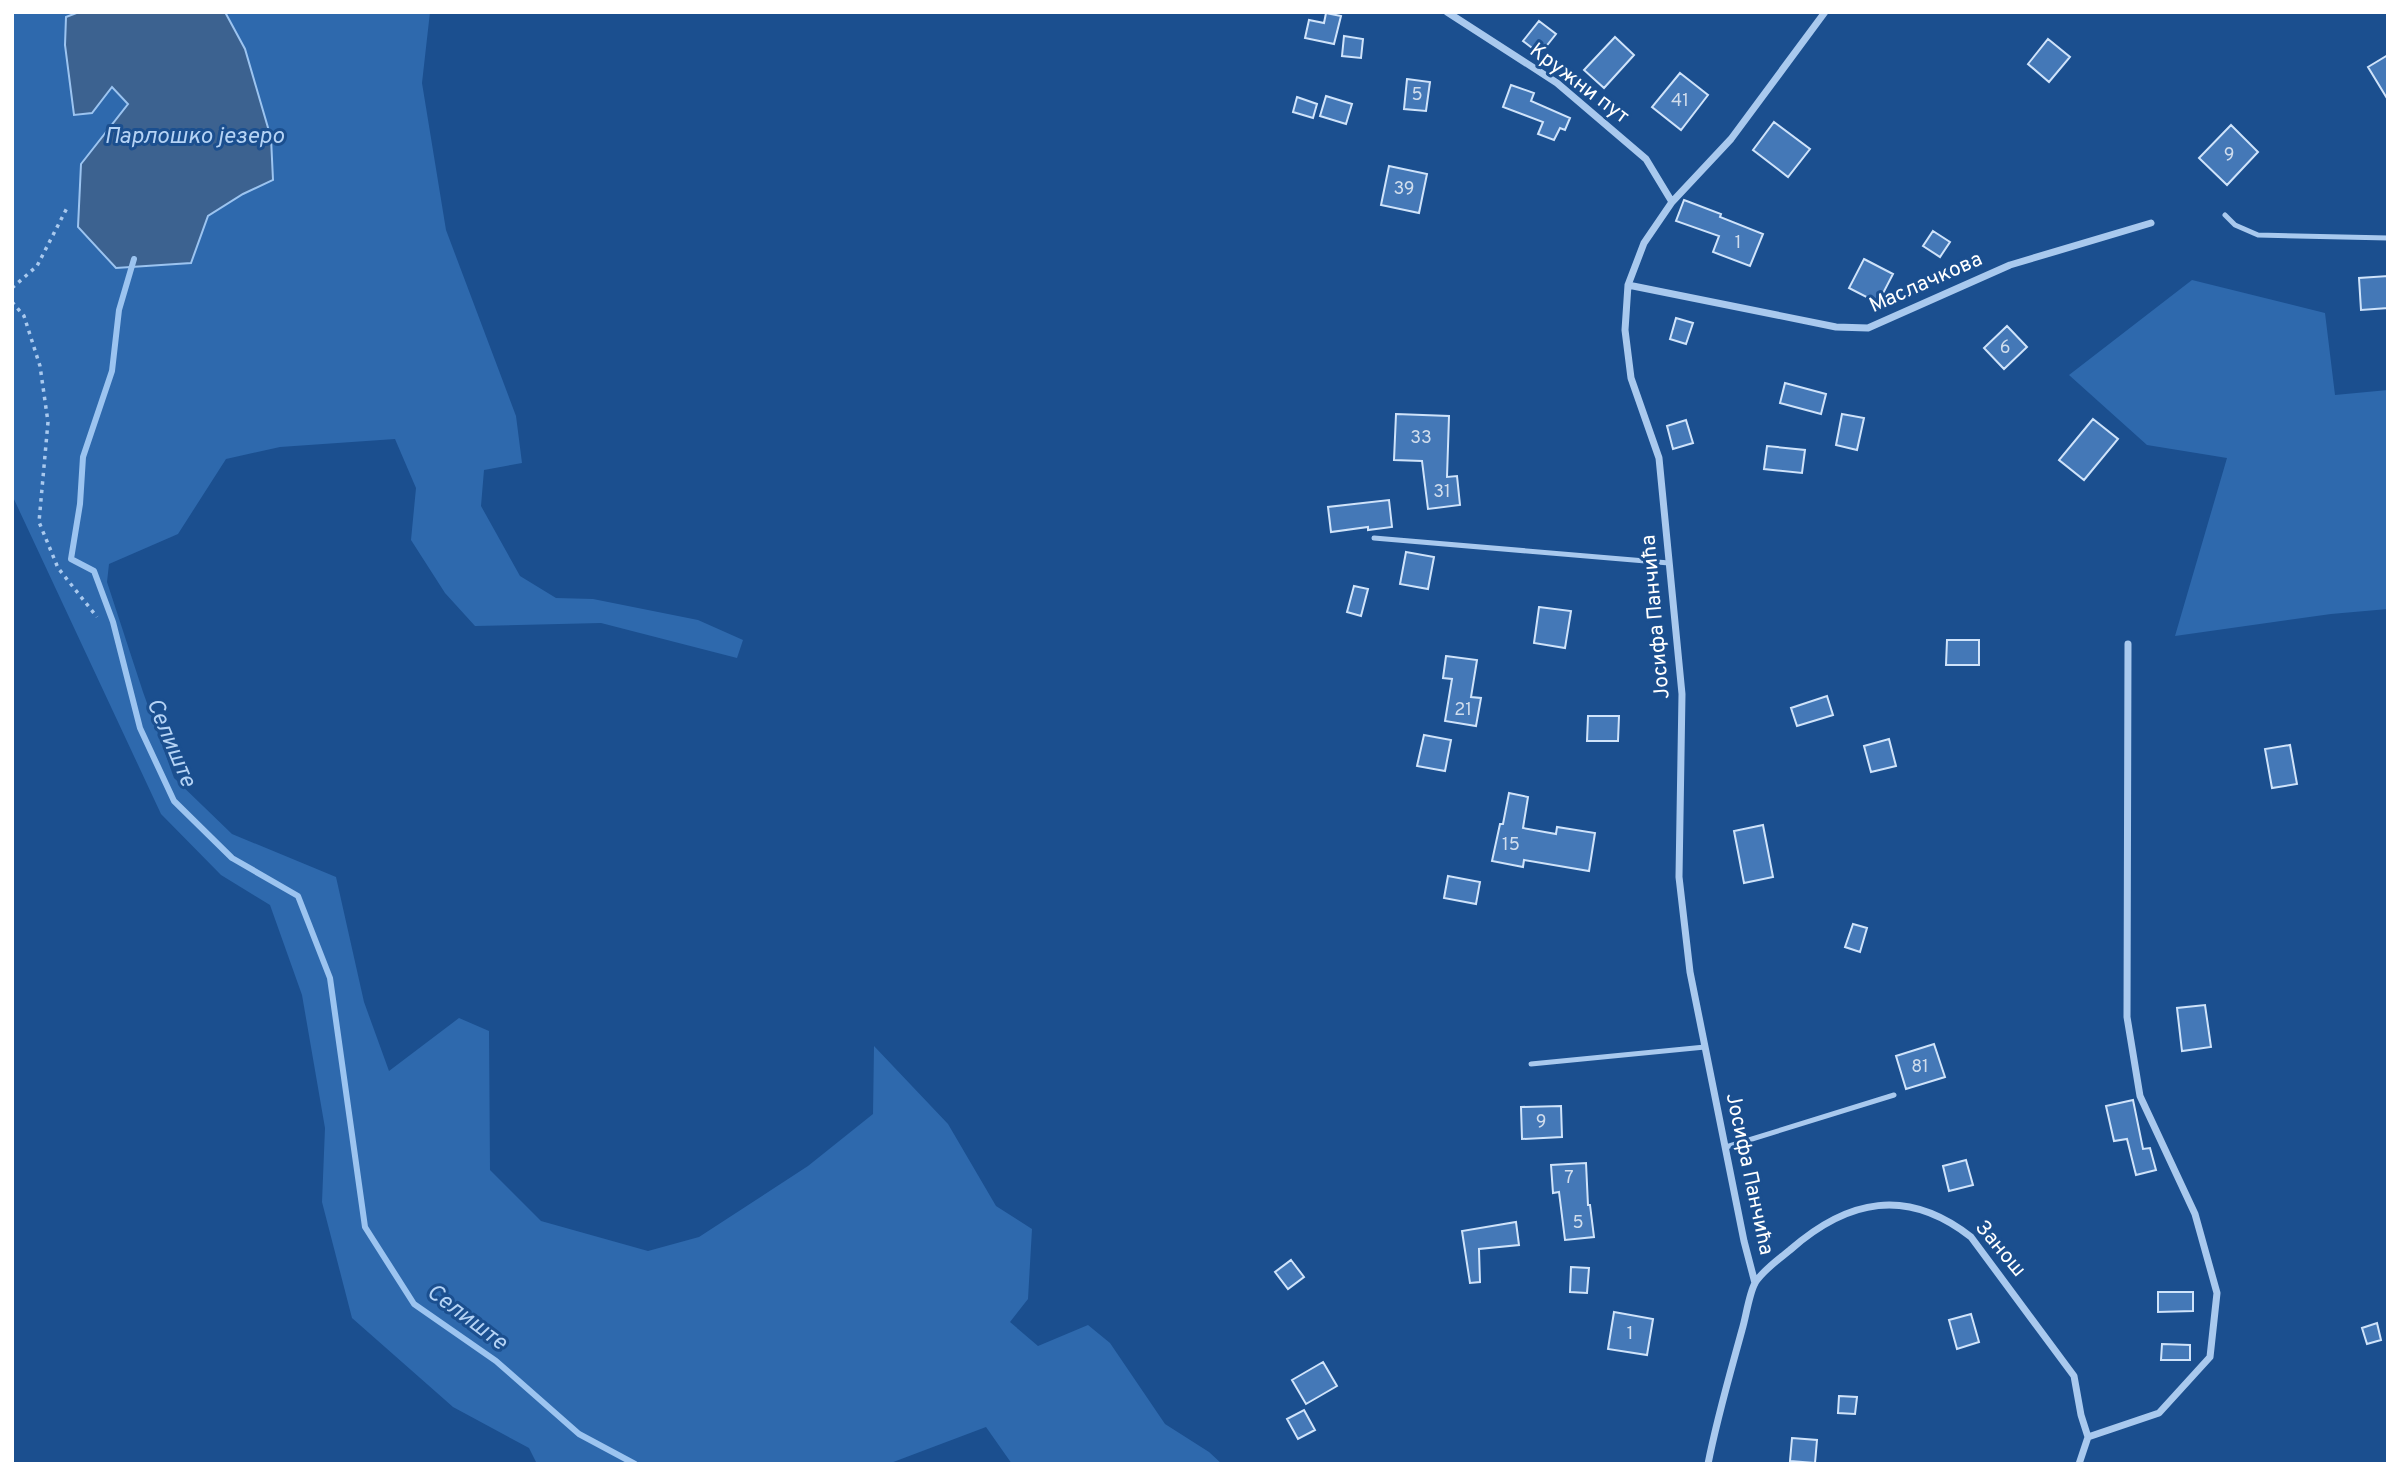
<svg xmlns="http://www.w3.org/2000/svg" width="2400" height="1476" font-family="Overpass,sans-serif">
<style>
.green{fill:#2e69ad}
.water{fill:#3c6290;stroke:#9cc4f0;stroke-width:2}
.lines{fill:none;stroke-linecap:round;stroke-linejoin:round}
.stream{stroke:#9cc4f0;stroke-width:6}
.building{fill:#4478b7;stroke:#cfe3fa;stroke-width:2}
.path{stroke:#a9c9ee;stroke-width:3.5;stroke-dasharray:3.5 5;stroke-linecap:butt}
.lane{stroke:#a9c9ee;stroke-width:5}
.street{stroke:#a9c9ee;stroke-width:7}
.labels{text-anchor:middle;dominant-baseline:central;stroke-width:6;stroke-linejoin:round;paint-order:stroke}
.number-label{font-size:18px;fill:#d0dded}
.street-label{font-size:21px;fill:#fff;stroke:#1b4f8f}
.water-label{font-size:23px;font-style:italic;fill:#b5d3f5;stroke:#1b4f8f}
</style>
<rect width="100%" height="100%" fill="#1b4f8f"/>
<!-- green -->
<path class="green" d="M12,12h66l-12,5 -1,28 9,69 18,-1 20,-26 16,17 -47,61 110,98 17,-47 35,-22 30,-14 -2,-42 -26,-89 -20,-37h205l-8,71 24,147 70,186 6,47 -38,7 -3,36 39,70 36,22 37,1 105,21 45,20 -6,18 -136,-35 -126,3 -30,-33 -34,-53 5,-52 -21,-49 -115,8 -54,12 -48,75 -69,30 -2,18 36,110 31,86 58,56 104,43 28,125 25,69 70,-53 30,13 1,139 51,51 107,30 51,-14 109,-71 65,-52 1,-68 74,78 48,82 36,23 -4,70 -18,23 28,24 50,-21 22,18 55,81 44,28 13,12h-210l-26,-37 -98,37h-351l-8,-16 -76,-41 -101,-89 -30,-116 3,-74 -23,-133 -32,-90 -49,-30 -60,-61 -149,-319z
M2192,280l133,33 10,82 53,-5v219l-57,5 -156,22 52,-178 -80,-13 -78,-70z"/>
<!-- water -->
<path class="water" d="M79,12h146l20,37 26,89 2,42 -30,14 -35,22 -17,47 -75,5 -38,-41 3,-63 47,-60 -16,-17 -20,26 -18,2 -9,-70 1,-28z"/>
<g class="lines">
<!-- stream -->
<path class="stream" d="M134,259l-15,51 -7,61 -29,86 -3,47 -9,55 23,12 19,51 27,106 34,73 58,57 66,38 32,82 35,249 49,77 82,57 83,73 56,30"/>
</g>
<!-- building -->
<path class="building" d="M1326,13l15,3 -7,28 -29,-6 4,-18 15,3z
M1539,21l17,13 -16,20 -17,-13z
M1344,36l19,3 -2,19 -19,-2z
M1615,37l19,18 -30,33 -20,-18z
M2048,39l22,18 -21,25 -21,-18z
M2388,55v45l-20,-33z
M1680,73l28,22 -27,35 -29,-23z
M1407,79l23,3 -4,29 -22,-2z
M1511,85l23,8 -3,8 39,17 -5,12 -5,-2 -6,12 -16,-6 5,-12 -40,-15z
M1326,96l26,8 -6,20 -26,-8z
M1297,97l20,7 -4,14 -20,-6z
M1774,122l36,27 -22,28 -35,-27z
M2231,125l27,27 -31,33 -28,-27z
M1389,166l38,8 -8,39 -38,-8z
M1684,200l37,14 -1,3 43,17 -13,32 -37,-14 6,-16 -43,-15z
M1933,231l17,11 -10,15 -17,-11z
M1864,259l29,15 -15,29 -29,-15z
M2388,276v32l-27,2 -2,-32z
M1676,318l17,5 -7,21 -16,-5z
M2007,326l20,21 -23,22 -20,-21z
M1785,383l41,11 -5,20 -41,-11z
M1396,414l53,2 -2,61 10,-1 3,29 -32,4 -6,-48 -28,-1z
M1842,414l22,4 -7,32 -21,-5z
M2093,419l25,20 -34,41 -25,-20z
M1686,420l7,23 -20,6 -6,-23z
M1767,446l38,4 -3,23 -38,-4z
M1389,500l3,27 -24,3v-3l-37,5 -3,-25z
M1406,552l28,5 -6,32 -28,-5z
M1354,586l14,3 -7,27 -14,-4z
M1539,607l32,4 -6,37 -31,-5z
M1947,640h32v25h-33z
M1446,656l31,4 -6,37 10,1 -5,28 -31,-5 7,-42 -9,-1z
M1827,696l6,19 -36,11 -6,-18z
M1588,716h31l-1,25h-31z
M1424,735l27,5 -6,31 -28,-5z
M1889,739l7,27 -25,6 -7,-26z
M2290,745l7,39 -25,4 -7,-39z
M1509,793l19,4 -5,31 33,6 1,-7 38,6 -6,38 -65,-11 -1,7 -31,-6 8,-37h3z
M1763,825l10,52 -29,6 -10,-52z
M1448,876l32,6 -4,22 -32,-6z
M1853,924l14,4 -7,24 -15,-5z
M2205,1005l6,42 -29,4 -5,-43z
M1934,1044l11,33 -39,12 -10,-33z
M2133,1100l10,49 7,-1 6,22 -20,5 -9,-36 -13,2 -8,-35z
M1561,1106l1,31 -40,2 -1,-32z
M1966,1160l7,25 -24,6 -6,-25z
M1586,1163l2,42h2l4,32 -29,3 -6,-48 -6,1 -2,-28z
M1516,1222l3,23 -40,4 1,33 -10,1 -8,-52z
M1291,1260l13,17 -16,12 -13,-17z
M1571,1267l18,1 -2,25 -17,-1z
M2158,1292h35v19l-35,1z
M1614,1312l39,7 -6,36 -39,-6z
M1971,1314l8,28 -22,7 -8,-29z
M2377,1323l4,17 -14,4 -5,-16z
M2162,1344l28,1v15h-29z
M1323,1362l14,24 -31,18 -14,-24z
M1839,1396l18,1 -2,17 -17,-1z
M1304,1410l11,20 -17,9 -11,-20z
M1792,1438l25,2 -2,23 -25,-2z"/>
<g class="lines">
<!-- path -->
<path class="path" d="M12,288l25,-22 31,-60
M12,302l12,14 16,50 8,56 -9,100 19,46 39,49"/>
<!-- lane -->
<path class="lane" d="M2225,215l10,10 23,10 130,3
M1374,538l295,25
M1531,1064l174,-17
M1726,1147l168,-52"/>
<!-- street -->
<path class="street" d="M1447,12l110,71 89,76 26,43
M1628,285l208,42 32,1 142,-63 141,-42
M1755,1283l-11,-42 -54,-269 -11,-95 3,-183 -23,-236 -28,-80 -6,-48 3,-45 16,-42 28,-41 59,-63 94,-127
M2088,1437l71,-24 51,-56 7,-64 -22,-79 -55,-118 -13,-79 1,-373
M1708,1464c9,-46 22,-90 34,-134 4,-13 7,-36 13,-47 7,-12 24,-24 35,-33 58,-51 117,-63 181,-13l103,139 7,39 7,22 -9,27"/>
</g>
<g class="labels">
<!-- number labels -->
<g class="number-label">
<text x="1417" y="95">5</text>
<text x="1680" y="101">41</text>
<text x="2229" y="155">9</text>
<text x="1404" y="189">39</text>
<text x="1738" y="243">1</text>
<text x="2005" y="348">6</text>
<text x="1421" y="438">33</text>
<text x="1442" y="492">31</text>
<text x="1463" y="710">21</text>
<text x="1511" y="845">15</text>
<text x="1920" y="1067">81</text>
<text x="1541" y="1122">9</text>
<text x="1569" y="1178">7</text>
<text x="1578" y="1223">5</text>
<text x="1630" y="1334">1</text>
</g>
<!-- street labels -->
<g class="street-label">
<text transform="translate(1579 84) rotate(37)">Кружни пут</text>
<text transform="translate(1926 283) rotate(-24)">Маслачкова</text>
<text transform="translate(1656 617) rotate(-95)">Јосифа Панчића</text>
<text transform="translate(1749 1174) rotate(78)">Јосифа Панчића</text>
<text transform="translate(2000 1249) rotate(50)">Занош</text>
</g>
<!-- water labels -->
<g class="water-label">
<text x="194" y="137">Парлошко језеро</text>
<text transform="translate(170 743) rotate(67)">Селиште</text>
<text transform="translate(466 1318) rotate(37)">Селиште</text>
</g>
</g>
<!-- border -->
<rect width="2400" height="1476" fill="none" stroke="#ffffff" stroke-width="28"/>
</svg>
